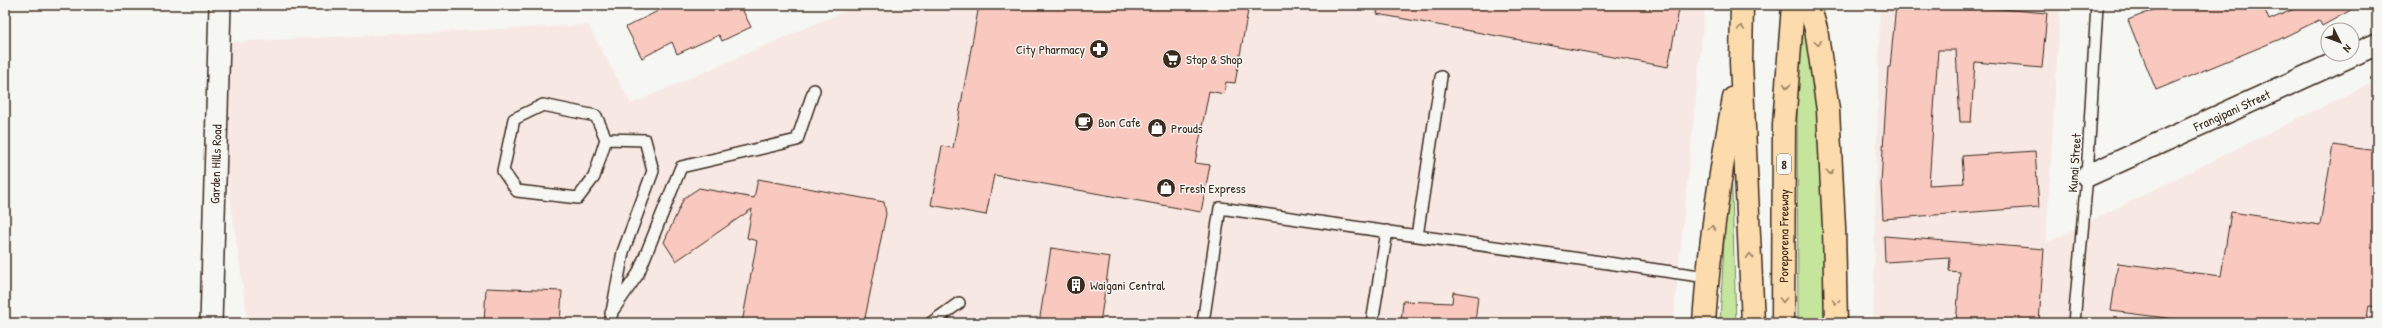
<svg xmlns="http://www.w3.org/2000/svg" width="2382" height="328" font-family="'Patrick Hand',sans-serif">
<style>
.built{fill:#f7e8e3}
.green{fill:#c5e49c;stroke:#80875d}
.building{fill:#f9c9c0;stroke:#3b2a1e}
.lines{fill:none;stroke-linecap:round;stroke-linejoin:round}
.service-casing{stroke:#3b2a1e;stroke-width:14}
.minor-casing{stroke:#3b2a1e;stroke-width:24}
.trunk-casing{stroke:#3b2a1e;stroke-width:25}
.service{stroke:#f6f6f2;stroke-width:11}
.minor{stroke:#f6f6f2;stroke-width:21}
.trunk{stroke:#fcdcac;stroke-width:22}
.oneway{stroke:#9c8365}
.labels{text-anchor:middle;dominant-baseline:central;stroke-width:3;stroke-linejoin:round;paint-order:stroke}
.shield{fill:#f6f6f2;stroke:#73675e;stroke-width:1}
.shield-label{font-size:12px;font-weight:bold;fill:#3b2a1e}
.poi-label{font-size:13px;fill:#3b2a1e;stroke:#f6f6f2;text-anchor:start}
.street-label{font-size:13px;fill:#3b2a1e;stroke:#f6f6f2}
</style>
<rect width="100%" height="100%" fill="#f6f6f2"/>
<filter id="ink" filterUnits="userSpaceOnUse"><feTurbulence type="fractalNoise" baseFrequency=".025" numOctaves="2"/><feDisplacementMap in="SourceGraphic" scale="8" xChannelSelector="R" yChannelSelector="G"/><feConvolveMatrix kernelMatrix="1 2 1 2 8 2 1 2 1" color-interpolation-filters="sRGB"/></filter>
<g filter="url(#ink)">
<!-- built -->
<path class="built" d="M859,5h846l-32,318h-1425l-40,-280 380,-18 43,79z
M1880,5l180,2 -14,236 331,-163v243h-504z"/>
<!-- green -->
<path class="green" d="M1809,22l6,50 14,251h-31l-1,-232 6,-65z
M1731,160l5,163h-16l7,-143z"/>
<!-- building -->
<path class="building" d="M656,5h84l11,22 -29,14 -3,-6 -42,19 -5,-12 -30,16 -16,-31 32,-16z
M979,5h38l27,5 1,-5h204l-14,78 -9,-1 -2,12 -15,-3 -14,72 15,2 -9,47 -207,-37 -8,40 -55,-10 11,-59 11,2z
M1378,5h302l-12,62 -291,-53z
M1896,5h58l93,8 -5,55 -67,-6 -4,60h-11l-4,-72h-18l-9,135 35,-2 -2,-27 73,-5 4,56 -156,12 -2,-36 7,-116h2z
M2166,5h97l6,15 34,-15h57l-38,21 -3,-6 -41,20 -122,50 -28,-70z
M2333,145l44,6v156l-8,-1 -3,17h-160l-95,-12 7,-48 103,13 10,-64 89,13z
M758,179l126,23 2,12 -22,109h-122l15,-82 -10,-3 5,-29 -76,52 -12,-19 20,-44 15,-10 55,10z
M1884,236l160,13 -5,74h-83l4,-51 -11,-1 1,-13 -65,4z
M1051,248l59,9 -10,66h-61z
M486,288l76,3 -2,32h-76z
M1453,292l25,4 -3,27h-74l2,-22 49,2z"/>
<g class="lines">
<defs>
<path id="service" d="M543,105l53,11 10,23 -12,38 -16,21 -61,-7 -14,-20 11,-52z
M606,139l39,1 8,31 -30,81 -13,71
M1417,236l24,-159
M611,313l27,-39 43,-107 116,-27 17,-50
M931,323l28,-20
M1203,323l17,-115 487,69
M1372,323l15,-92
M2074,323l13,-147 10,-171"/>
<g id="minor">
<path id="s1" d="M2087,176l290,-132"/>
<path id="s2" d="M211,323l9,-318"/>
</g>
<g id="trunk">
<path d="M1742,5l-1,57 12,261"/>
<path d="M1809,5l7,24 12,81 6,117 2,96"/>
<path d="M1704,323c5,-76 16,-150 30,-225"/>
<path id="s3" d="M1783,323l1,-198 9,-120"/>
</g>
</defs>
<!-- service casing -->
<use href="#service" class="service-casing"/>
<!-- minor casing -->
<use href="#minor" class="minor-casing"/>
<!-- trunk casing -->
<use href="#trunk" class="trunk-casing"/>
<!-- service -->
<use href="#service" class="service"/>
<!-- minor -->
<use href="#minor" class="minor"/>
<!-- trunk -->
<use href="#trunk" class="trunk"/>
</g>
<!-- one-way arrows -->
<defs><path id="oneway-chevron" d="M-2-3.5L2.5 0L-2 3.5" fill="none" stroke-width="1.6" stroke-linecap="round" stroke-linejoin="round"/></defs>
<g class="oneway">
<use href="#oneway-chevron" transform="translate(1741 28) rotate(-89)"/>
<use href="#oneway-chevron" transform="translate(1818 43) rotate(82)"/>
<use href="#oneway-chevron" transform="translate(1787 86) rotate(94)"/>
<use href="#oneway-chevron" transform="translate(1830 172) rotate(87)"/>
<use href="#oneway-chevron" transform="translate(1712 228) rotate(-83)"/>
<use href="#oneway-chevron" transform="translate(1750 256) rotate(-93)"/>
<use href="#oneway-chevron" transform="translate(1783 300) rotate(91)"/>
<use href="#oneway-chevron" transform="translate(1836 302) rotate(89)"/>
</g>
</g>
<!-- icons -->
<defs>
<symbol id="pharmacy-disc" viewBox="-11 -11 22 22"><circle r="9.5" fill="#3b2a1e" stroke="#f6f6f2"/><path d="M-2-6h4v4h4v4h-4v4h-4v-4h-4v-4h4Z" fill="#fff"/></symbol>
<symbol id="supermarket-disc" viewBox="-11 -11 22 22"><circle r="9.5" fill="#3b2a1e" stroke="#f6f6f2"/><path d="M-6-5.5h2.5l.6 2H6L4.5 2H-2.5L-4.4-4H-6ZM-1.5 3.2a1.3 1.3 0 1 0 .1 0ZM3 3.2a1.3 1.3 0 1 0 .1 0Z" fill="#fff"/></symbol>
<symbol id="cafe-disc" viewBox="-11 -11 22 22"><circle r="9.5" fill="#3b2a1e" stroke="#f6f6f2"/><path d="M-5.5-4.5H6V0H3Q3 3.5 0 3.5H-2.5Q-5.5 3.5-5.5 0ZM3-3.2v2h1.7v-2ZM-6 4.5H4V6H-6Z" fill="#fff"/></symbol>
<symbol id="shop-disc" viewBox="-11 -11 22 22"><circle r="9.5" fill="#3b2a1e" stroke="#f6f6f2"/><path d="M-5-2.5h2.3a2.7 3.5 0 0 1 5.4 0H5L5.5 6h-11ZM-1.5-2.5h3a1.5 2.3 0 0 0-3 0Z" fill="#fff"/></symbol>
<symbol id="building-disc" viewBox="-11 -11 22 22"><circle r="9.5" fill="#3b2a1e" stroke="#f6f6f2"/><path d="M-4-6H4V6H1V3H-1V6H-4ZM-2.5-4.3h1.7v1.8h-1.7ZM.8-4.3h1.7v1.8H.8ZM-2.5-1h1.7V.8h-1.7ZM.8-1h1.7V.8H.8Z" fill="#fff"/></symbol>
</defs>
<g fill-rule="evenodd">
<use href="#pharmacy-disc" x="1088" y="38" width="22" height="22"/>
<use href="#supermarket-disc" x="1161" y="48" width="22" height="22"/>
<use href="#cafe-disc" x="1073" y="111" width="22" height="22"/>
<use href="#shop-disc" x="1146" y="117" width="22" height="22"/>
<use href="#shop-disc" x="1155" y="177" width="22" height="22"/>
<use href="#building-disc" x="1065" y="274" width="22" height="22"/>
</g>
<g class="labels">
<!-- shield labels -->
<rect class="shield" x="1777" y="154" width="14" height="20" rx="3"/>
<g class="shield-label">
<text x="1784" y="164">8</text>
</g>
<!-- poi labels -->
<g class="poi-label">
<text x="1085" y="49" text-anchor="end">City Pharmacy</text>
<text x="1186" y="59">Stop &amp; Shop</text>
<text x="1098" y="122">Bon Cafe</text>
<text x="1171" y="128">Prouds</text>
<text x="1180" y="188">Fresh Express</text>
<text x="1090" y="285">Waigani Central</text>
</g>
<!-- street labels -->
<g class="street-label">
<text stroke="none"><textPath href="#s1" startOffset="159">Frangipani Street</textPath></text>
<text transform="translate(2074 163) rotate(-86)">Kunai Street</text>
<text stroke="none"><textPath href="#s2" startOffset="159">Garden Hills Road</textPath></text>
<text stroke="none"><textPath href="#s3" startOffset="87">Poreporena Freeway</textPath></text>
</g>
</g>
<!-- margin -->
<rect width="2382" height="328" fill="none" stroke="#f6f6f2" stroke-width="20"/>
<rect x="10" y="10" width="2362" height="308" fill="none" stroke="#3b2a1e" stroke-width="1.5" filter="url(#ink)"/>
<!-- north arrow -->
<g transform="translate(2340 42) rotate(132)"><circle r="19" fill="#f6f6f2" stroke="#aba49d"/>
<path d="M0-3L7 15L0 10L-7 15Z" fill="#3b2a1e"/>
<text y="-6" font-size="11" font-weight="bold" text-anchor="middle" fill="#3b2a1e">N</text>
</g>
</svg>
